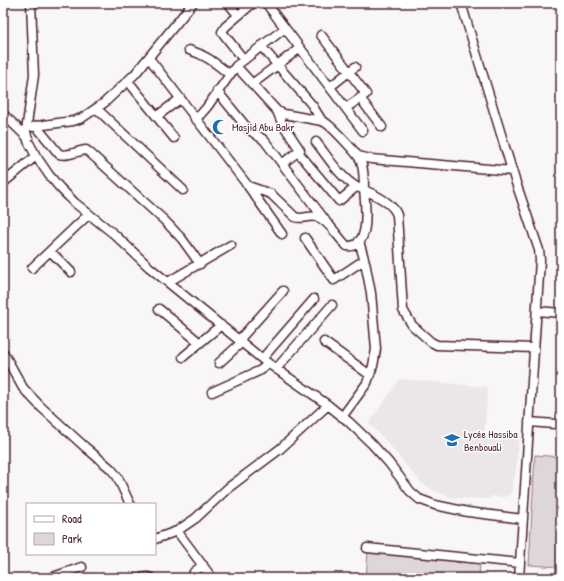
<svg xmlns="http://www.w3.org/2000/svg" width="564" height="581" font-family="'Patrick Hand',sans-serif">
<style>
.built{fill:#ebe6e8}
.green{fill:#ded6d9;stroke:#947a82}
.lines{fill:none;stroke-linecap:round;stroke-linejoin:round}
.minor-casing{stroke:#4a1f2b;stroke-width:11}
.minor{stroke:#fff;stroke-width:8}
.labels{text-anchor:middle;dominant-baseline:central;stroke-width:3;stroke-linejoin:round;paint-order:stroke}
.poi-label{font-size:11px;fill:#4a1f2b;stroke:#fff;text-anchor:start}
</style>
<rect width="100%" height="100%" fill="#f8f6f7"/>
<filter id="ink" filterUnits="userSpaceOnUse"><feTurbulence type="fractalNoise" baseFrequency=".025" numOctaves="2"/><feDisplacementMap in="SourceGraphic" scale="8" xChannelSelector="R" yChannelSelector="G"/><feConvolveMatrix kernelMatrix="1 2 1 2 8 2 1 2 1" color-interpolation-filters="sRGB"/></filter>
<g filter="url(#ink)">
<!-- built -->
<path class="built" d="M400,379l88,8 -4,50 35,1 -4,40 -2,-1 -2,15 -2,3 -5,2 -13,-1 -1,3 -37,-1 -20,-8 -12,-8 -16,-18 -17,-21 -19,-20z"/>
<!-- green -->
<path class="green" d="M535,455l26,2v110l-32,-2z
M368,552l85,8 3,2 4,1 2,-2 18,2 -1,15h-113z"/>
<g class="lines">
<defs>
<path id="minor" d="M31,3l3,72 -8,56 2,10 8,15 13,19 11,13 15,15 39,31 35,33 113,92 66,46 21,17 23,22 17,19 21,28 9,8 16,6 33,7 55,7
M228,3l10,12
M266,3l97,128
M461,3l54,177 24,70 1,10 -21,318
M321,35l45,59 -20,14
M261,46l51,59 10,16
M189,50c17,5 26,13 40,24
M149,58l99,128 23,8 24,23c7,3 14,-2 22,0 12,3 21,21 30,29 25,3 18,-42 17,-57 0,-9 0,-19 -3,-28 -3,-7 -28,-33 -35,-38l-4,-2 -38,-7 -7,-3 -41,-45
M244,60l-22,-28 3,-5 28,-24
M128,81l46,57
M252,84l48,-36
M330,87l25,-20
M217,91l31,38 16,11 61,80
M360,98l22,29
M97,109l86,81
M277,111l5,12 18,27 -18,14
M3,114l25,24
M157,116l23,-17
M195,119l6,-5 6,-7 29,-41 49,-38
M36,126l23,28c9,3 18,-3 27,-4l4,3 75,68 17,18 18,25
M33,127l3,-1 37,-5 9,-3 22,-15 31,-29 58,-71
M316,142c12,15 23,34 39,44 3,2 6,2 9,4 12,5 29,13 33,25l6,95 9,15 19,17 6,3 97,3
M298,152l41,49 17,-14
M358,156l13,3 141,12
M3,183l33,-27
M248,186l34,48
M305,238l29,42 30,-20
M50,251l21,21
M32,268l57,-54
M168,282l63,-37
M159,309l41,34
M537,311l24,2
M239,340l44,-49
M324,342l46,33
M3,352l20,36 18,19 44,40 25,21 7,8 13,28
M183,357l38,-32
M262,359l52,-60
M219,363l23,-21
M276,369l56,-64
M212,392l49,-22 7,-7
M342,417l25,-34 6,-17 3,-17 -5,-56 -6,-31 -6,-21
M529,422l26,2 6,-1
M177,531l35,47
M155,539l22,-8 19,-13 32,-30 52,-39 48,-44
M367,548l153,15
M50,578l32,-11
M138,578l10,-1 3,1
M192,578l2,-6 9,-7"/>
</defs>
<!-- minor casing -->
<use href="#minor" class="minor-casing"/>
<!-- minor -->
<use href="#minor" class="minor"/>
</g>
</g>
<!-- icons -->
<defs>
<symbol id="mosque-bare" viewBox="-9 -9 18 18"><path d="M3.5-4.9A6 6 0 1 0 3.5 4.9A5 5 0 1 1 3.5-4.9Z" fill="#1f6fb2" stroke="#fff" stroke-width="2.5" paint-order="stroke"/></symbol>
<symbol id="school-bare" viewBox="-9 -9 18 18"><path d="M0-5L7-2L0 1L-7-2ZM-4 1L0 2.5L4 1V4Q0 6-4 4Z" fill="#1f6fb2" stroke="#fff" stroke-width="2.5" paint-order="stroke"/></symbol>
</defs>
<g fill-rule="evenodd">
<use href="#mosque-bare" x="209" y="116" width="22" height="22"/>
<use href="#school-bare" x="441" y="429" width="22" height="22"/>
</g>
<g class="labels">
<!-- poi labels -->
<g class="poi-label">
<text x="232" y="127">Masjid Abu Bakr</text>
<text x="464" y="434">Lycée Hassiba<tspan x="464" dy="13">Benbouali</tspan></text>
</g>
</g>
<!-- margin -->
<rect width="564" height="581" fill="none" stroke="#fff" stroke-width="16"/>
<rect x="8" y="8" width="548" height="565" fill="none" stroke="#4a1f2b" stroke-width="1.5" filter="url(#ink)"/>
<!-- legend -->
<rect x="26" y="503" width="130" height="52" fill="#ffffff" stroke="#b7a5aa"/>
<rect x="34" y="516" width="20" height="6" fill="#ffffff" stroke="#b7a5aa"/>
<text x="62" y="523" font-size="12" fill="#4a1f2b">Road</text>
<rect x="34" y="533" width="20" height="12" fill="#ded6d9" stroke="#b7a5aa"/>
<text x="62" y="543" font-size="12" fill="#4a1f2b">Park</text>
</svg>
